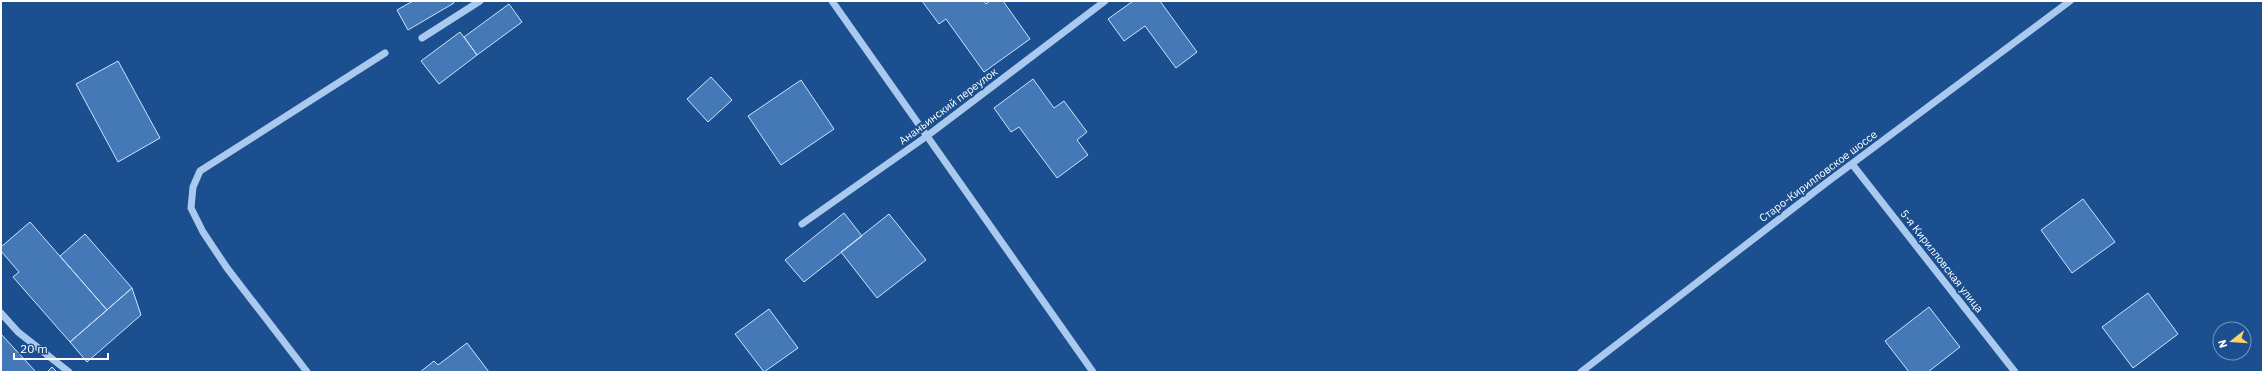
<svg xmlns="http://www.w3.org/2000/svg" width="2264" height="373" font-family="'IBM Plex Sans',sans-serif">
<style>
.building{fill:#4478b7;stroke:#cfe3fa}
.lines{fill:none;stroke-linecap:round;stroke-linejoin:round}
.minor{stroke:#a9c9ee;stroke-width:7}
.labels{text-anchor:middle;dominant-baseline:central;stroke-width:4;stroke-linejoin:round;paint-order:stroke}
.street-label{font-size:11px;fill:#fff;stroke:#1b4f8f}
</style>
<rect width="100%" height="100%" fill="#1b4f8f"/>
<!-- building -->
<path class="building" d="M413,1h40l1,2 -46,27 -11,-20z
M922,1h62l2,3 4,-3h13l27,38 -46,33 -38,-53 -7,5z
M1133,1h27l37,51 -21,16 -31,-42 -21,15 -16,-22z
M509,4l13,18 -45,33 -13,-18z
M460,32l17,23 -38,29 -18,-23z
M118,61l42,77 -42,24 -42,-78z
M711,77l21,23 -24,22 -21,-23z
M1033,79l21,29 10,-7 23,31 -10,8 11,15 -31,23 -38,-51 -8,5 -17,-24z
M801,80l33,49 -53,36 -33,-49z
M2083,199l32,43 -43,31 -31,-43z
M844,213l18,23 -58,46 -19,-22z
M889,214l37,46 -49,38 -36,-46z
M30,222l77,88 -37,32 -57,-65 6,-5 -18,-21v-4z
M85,234l47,54 -25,22 -47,-54z
M132,288l9,27 -54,47 -17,-20z
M2148,293l30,41 -45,34 -31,-41z
M1929,307l31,40 -32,25h-19l-24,-31z
M769,309l29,39 -34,24 -29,-38z
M1,334l35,38h-35z
M467,343l22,29h-69l14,-11 4,4z
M52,367l5,5h-10z"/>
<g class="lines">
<!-- minor -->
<path class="minor" d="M832,1l261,371
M422,38l58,-37
M1852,164l163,208
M802,224l125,-88 178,-135
M1,313l17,19 51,40
M307,372l-80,-104 -24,-36 -12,-24 2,-21 7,-16 185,-118
M1581,372l245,-189 244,-182"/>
</g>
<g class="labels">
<!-- street labels -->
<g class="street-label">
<text transform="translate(948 106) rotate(-37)">Ананьинский переулок</text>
<text transform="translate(1818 176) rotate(-37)">Старо-Кирилловское шоссе</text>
<text transform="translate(1942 261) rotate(52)">5-я Кирилловская улица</text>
</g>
</g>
<!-- border -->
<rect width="2264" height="373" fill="none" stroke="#ffffff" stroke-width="4"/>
<!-- north arrow -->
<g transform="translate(2232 341) rotate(253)"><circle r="19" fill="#1b4f8f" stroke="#7695bc"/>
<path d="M0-3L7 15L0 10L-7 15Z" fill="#ffd166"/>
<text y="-6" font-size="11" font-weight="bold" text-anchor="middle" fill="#ffffff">N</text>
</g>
<!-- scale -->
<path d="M14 353v6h94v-6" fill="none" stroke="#ffffff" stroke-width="2"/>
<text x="20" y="353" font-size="12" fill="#ffffff" stroke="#1b4f8f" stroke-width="3" paint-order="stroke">20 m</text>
</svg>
